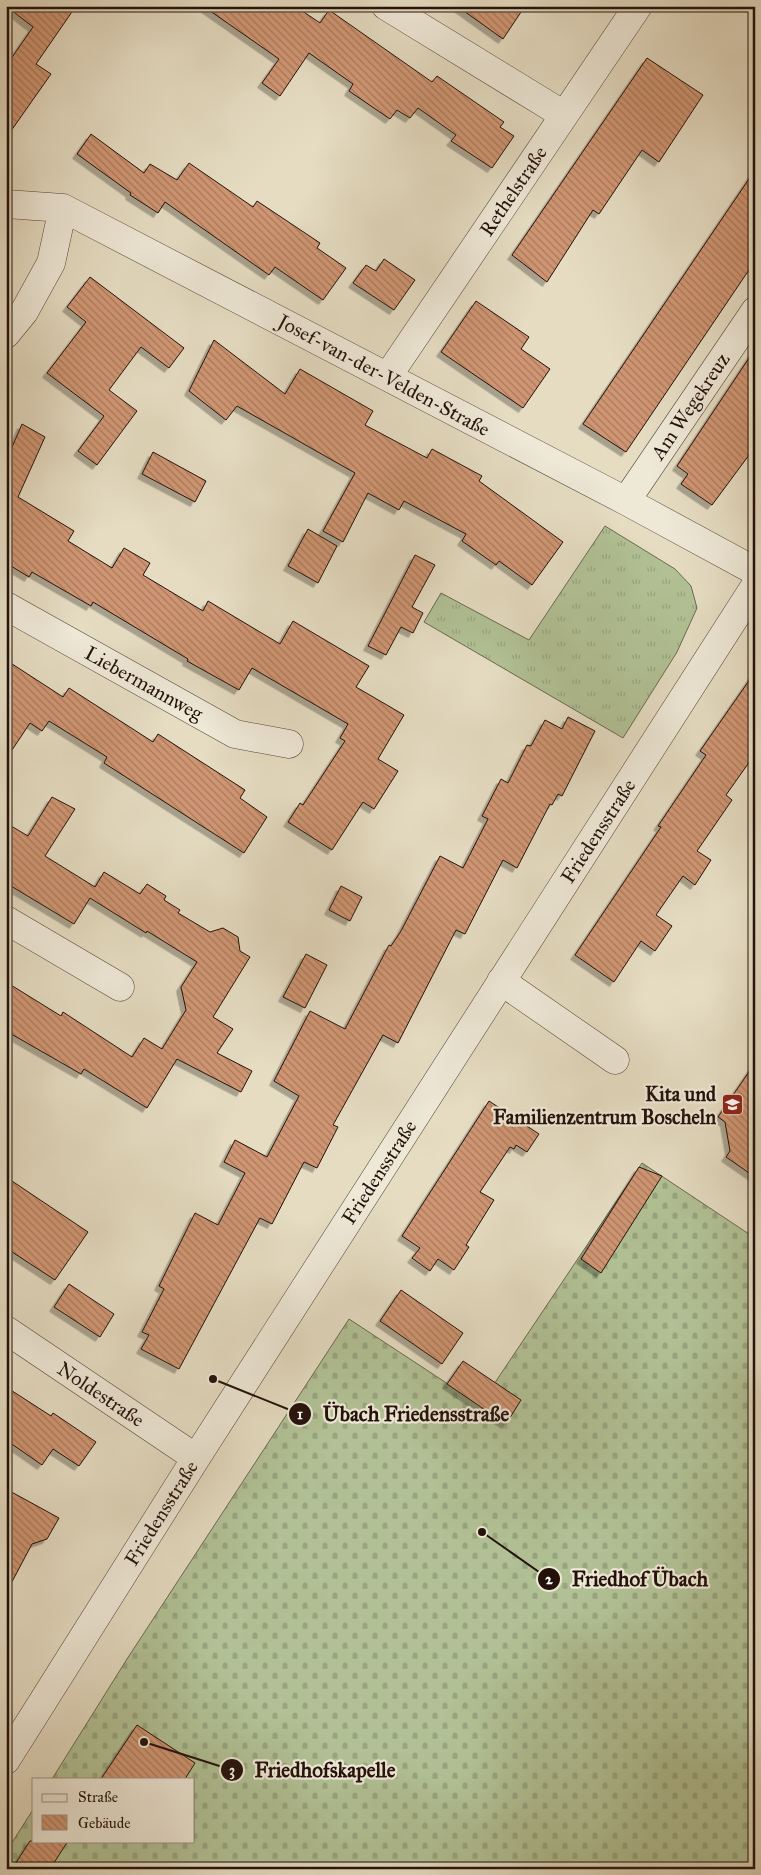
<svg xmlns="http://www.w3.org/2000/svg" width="761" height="1875" font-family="'IM FELL Great Primer',serif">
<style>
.grass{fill:url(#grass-tufts);stroke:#6a6950}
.cemetery{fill:url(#cemetery-stones);stroke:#6a6950}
.building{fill:url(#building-back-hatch);stroke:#23110a;filter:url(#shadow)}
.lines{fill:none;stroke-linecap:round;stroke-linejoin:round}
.minor-casing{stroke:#544438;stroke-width:29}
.minor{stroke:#eee8d7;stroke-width:28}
.labels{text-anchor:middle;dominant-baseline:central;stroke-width:4.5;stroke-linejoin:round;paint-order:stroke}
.street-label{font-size:20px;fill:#23110a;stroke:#eee8d7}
.poi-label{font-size:20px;font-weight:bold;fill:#23110a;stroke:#eee8d7;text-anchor:end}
.leader{fill:none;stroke:#23110a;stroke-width:2}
.callout-dot{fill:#23110a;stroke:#eee8d7;stroke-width:2}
.mark-label{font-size:15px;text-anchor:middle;font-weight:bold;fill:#fff}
.callout-label{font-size:21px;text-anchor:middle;font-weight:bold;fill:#23110a;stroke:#eee8d7;stroke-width:4.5;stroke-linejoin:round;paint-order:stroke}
</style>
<defs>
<pattern id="grass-tufts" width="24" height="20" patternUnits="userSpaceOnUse" patternTransform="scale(1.25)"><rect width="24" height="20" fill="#b1c195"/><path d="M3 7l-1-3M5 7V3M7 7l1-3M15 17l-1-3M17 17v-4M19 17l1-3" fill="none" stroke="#98a57f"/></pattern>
<pattern id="cemetery-stones" width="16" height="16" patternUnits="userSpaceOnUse" patternTransform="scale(1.25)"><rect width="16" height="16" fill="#b1c195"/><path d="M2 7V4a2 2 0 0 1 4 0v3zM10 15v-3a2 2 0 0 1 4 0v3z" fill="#98a57f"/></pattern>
<pattern id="building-back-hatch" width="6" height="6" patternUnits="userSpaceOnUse" patternTransform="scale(1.25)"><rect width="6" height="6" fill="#d09673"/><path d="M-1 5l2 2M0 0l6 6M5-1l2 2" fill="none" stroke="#a8795d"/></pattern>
<filter id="shadow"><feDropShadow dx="-4.5" dy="4.5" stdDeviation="0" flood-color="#0004"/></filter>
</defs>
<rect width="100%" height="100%" fill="#e5dcc2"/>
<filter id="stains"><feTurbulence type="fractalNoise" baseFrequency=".004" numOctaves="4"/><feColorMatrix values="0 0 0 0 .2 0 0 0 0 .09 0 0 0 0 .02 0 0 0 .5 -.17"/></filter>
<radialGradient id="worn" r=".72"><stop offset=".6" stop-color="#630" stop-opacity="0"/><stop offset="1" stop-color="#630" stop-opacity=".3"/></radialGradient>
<!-- grass -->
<path class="grass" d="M605,526l70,43 16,17 6,22 -20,44 -54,86 -199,-116 17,-29 88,47z"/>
<!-- cemetery -->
<path class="cemetery" d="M642,1163l113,75v631h-749v-17l28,-44v33h160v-62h-142l75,-120 222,-340 131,86z"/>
<!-- building -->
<path class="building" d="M6,6h70l-40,58 15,10 -45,64v-72l27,-39z
M203,6h92l25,17 9,-13 103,72 5,-6 67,46 -4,5 14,9 -22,32 -41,-27 5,-6 -38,-27 -8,10 -13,-8 -7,9 -41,-28 4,-7 -44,-31 -29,43 -18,-13 17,-24z
M457,6h68l-22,33z
M647,58l56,37 -44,67 -17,-12 -43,64 -6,-4 -46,72 -35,-27z
M91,134l53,39 6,-9 27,16 12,-17 64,44 4,-6 63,42 -3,5 29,20 -23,32 -48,-33 -6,8 -104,-73 -7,11 -28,-18 1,-2 -54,-39z
M755,170v91l-129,191 -43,-28z
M384,259l31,21 -21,30 -41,-27 13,-18 10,6z
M90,277l94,71 -15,20 -28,-21 -32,43 28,21 -40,54 -19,-14 26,-35 -57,-43 39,-51 -19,-15z
M476,301l53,36 -8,12 29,20 -27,39 -82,-56z
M214,340l71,54 15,-25 73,42 -8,14 62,33 5,-9 50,27 -3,5 84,61 -31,43 -33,-24 -3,4 -34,-24 4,-7 -62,-33 -5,9 -31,-17 -25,49 -20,-11 32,-58 -118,-67 -11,14 -37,-29z
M755,349v98l-43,58 -31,-21 7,-10 -11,-8z
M22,424l23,13 -27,60 56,34 -6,10 44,27 12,-20 26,15 -7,12 60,36 5,-10 72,43 13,-23 76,45 -13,21 48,28 -26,44 20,12 -24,38 -11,-7 -31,48 -44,-28 12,-19 3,2 42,-64 -5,-3 8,-14 -96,-56 -13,22 -52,-29 1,-2 -95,-57 -2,4 -59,-34 -3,5 -23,-14v-102z
M153,452l53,29 -11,21 -53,-28z
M308,529l29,17 -19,37 -30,-17z
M415,555l20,10 -23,42 11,6 -10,20 -12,-6 -15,28 -18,-9z
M6,660l57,37 6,-9 84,54 5,-8 87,56 -5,8 27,19 -23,36 -140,-90 3,-6 -58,-36 -7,10 -12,-8 -24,36z
M755,672v82l-29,41 6,5 -35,51 14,9 -16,25 -12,-9 -27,39 16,11 -17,25 -14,-10 -27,41 -39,-27 86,-128 -3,-1 48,-71 -6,-4z
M568,717l27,14 -33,65 -4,-2 -6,11 -2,-1 -33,64 -14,-8 -38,74 -9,-4 -58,113 -15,-8 -50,90 5,2 -21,41 -13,-6 -32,62 -12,-6 -81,151 -38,-20 8,-14 -7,-3 22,-43 -5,-3 36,-73 23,12 27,-52 -21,-11 11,-22 32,17 32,-61 -25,-15 36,-70 35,18 44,-84 2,1 10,-15 39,-75 23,12 25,-49 -6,-3 19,-37 7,4 19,-38 4,1 14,-26 17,9z
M52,797l23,12 -30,47 50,31 9,-15 36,22 7,-10 19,12 -2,4 16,10 -2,3 32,19 13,-4 15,9 2,14 10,6 -37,60 20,12 -16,24 35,18 -11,21 -64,-33 -30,49 -63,-39 -3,5 -75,-43v-49l55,34 2,-4 69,45 12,-19 18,11 24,-39 -5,-23 16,-25 -50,-31 -1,2 -56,-35 -16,26 -68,-41v-60l22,13z
M341,886l21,11 -12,24 -21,-11z
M306,954l21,11 -22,43 -22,-11z
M755,1063v114l-29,-20 4,-6 -5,-29 -7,-5z
M489,1101l50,33 -12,18 -11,-7 -2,4 -4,-2 -30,45 14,8 -28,45 3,2 -15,23 -16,-11 -8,12 -18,-13 8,-10 -18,-12z
M639,1167l23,9 -61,97 -20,-14z
M6,1177l82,55 -33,48 -49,-32z
M69,1284l45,30 -14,23 -46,-30z
M401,1290l62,43 -21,31 -62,-43z
M463,1361l58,39 -15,24 -59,-40z
M6,1387l45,29 2,-3 43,29 -17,24 -26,-17 -11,16 -36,-25z
M6,1489l53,29 -12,21 -15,5 -26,49z
M137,1725l58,38 -10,16h-84z
M30,1841h38l-18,28h-38z"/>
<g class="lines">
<defs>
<path id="minor" d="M386,6l178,109
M6,204l57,4 563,293 129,70
M6,334l18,-22 27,-49 12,-55
M388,376l250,-370
M626,501l129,-190
M6,606l229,128 54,10
M6,920l114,67
M501,981l114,79
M6,1330l190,128
M6,1760l190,-302 559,-872"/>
</defs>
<!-- minor casing -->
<use href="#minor" class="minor-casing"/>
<!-- minor -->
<use href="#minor" class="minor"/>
</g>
<!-- icons -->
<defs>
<symbol id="school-square" viewBox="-11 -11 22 22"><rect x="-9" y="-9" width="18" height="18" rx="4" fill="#8f2418" stroke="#eee8d7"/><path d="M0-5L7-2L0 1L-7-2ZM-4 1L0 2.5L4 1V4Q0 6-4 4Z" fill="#fff"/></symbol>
</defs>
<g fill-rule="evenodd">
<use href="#school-square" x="720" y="1092" width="25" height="25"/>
</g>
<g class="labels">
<!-- street labels -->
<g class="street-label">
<text transform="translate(513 191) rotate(-56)">Rethelstraße</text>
<text transform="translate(384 375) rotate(28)">Josef-van-der-Velden-Straße</text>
<text transform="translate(690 406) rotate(-56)">Am Wegekreuz</text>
<text transform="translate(144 683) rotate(29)">Liebermannweg</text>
<text transform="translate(598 831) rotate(-57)">Friedensstraße</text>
<text transform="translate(379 1172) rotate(-57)">Friedensstraße</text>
<text transform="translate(101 1394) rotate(34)">Noldestraße</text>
<text transform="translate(161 1513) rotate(-58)">Friedensstraße</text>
</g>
<!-- poi labels -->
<g class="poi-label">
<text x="716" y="1094">Kita und<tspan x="716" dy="23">Familienzentrum Boscheln</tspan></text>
</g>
</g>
<!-- callouts -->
<path class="leader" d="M213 1379L300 1414M482 1532L549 1579M144 1742L232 1770"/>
<g class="callout-dot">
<circle cx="213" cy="1379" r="5"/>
<circle cx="482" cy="1532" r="5"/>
<circle cx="144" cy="1742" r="5"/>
<circle cx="300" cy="1414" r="12"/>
<circle cx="549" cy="1579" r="12"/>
<circle cx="232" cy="1770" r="12"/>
</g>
<g class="mark-label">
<text x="300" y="1419">1</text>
<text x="549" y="1584">2</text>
<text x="232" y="1775">3</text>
</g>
<g class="callout-label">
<text x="416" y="1421">Übach Friedensstraße</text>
<text x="640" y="1586">Friedhof Übach</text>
<text x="325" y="1777">Friedhofskapelle</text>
</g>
<!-- margin -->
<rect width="761" height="1875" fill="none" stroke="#e5dcc2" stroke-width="25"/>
<rect x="8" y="8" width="746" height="1860" fill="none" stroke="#23110a" stroke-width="2.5"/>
<rect x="12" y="12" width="736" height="1850" fill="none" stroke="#23110a"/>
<!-- legend -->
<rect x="32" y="1778" width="162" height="65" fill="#eee8d7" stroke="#9d9285"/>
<rect x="42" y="1794" width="25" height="8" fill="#eee8d7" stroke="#9d9285"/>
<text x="78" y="1802" font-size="15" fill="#23110a">Straße</text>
<rect x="42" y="1815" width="25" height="15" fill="url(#building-back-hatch)" stroke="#9d9285"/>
<text x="78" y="1828" font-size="15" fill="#23110a">Gebäude</text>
<rect width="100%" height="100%" filter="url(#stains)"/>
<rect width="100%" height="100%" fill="url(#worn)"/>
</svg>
